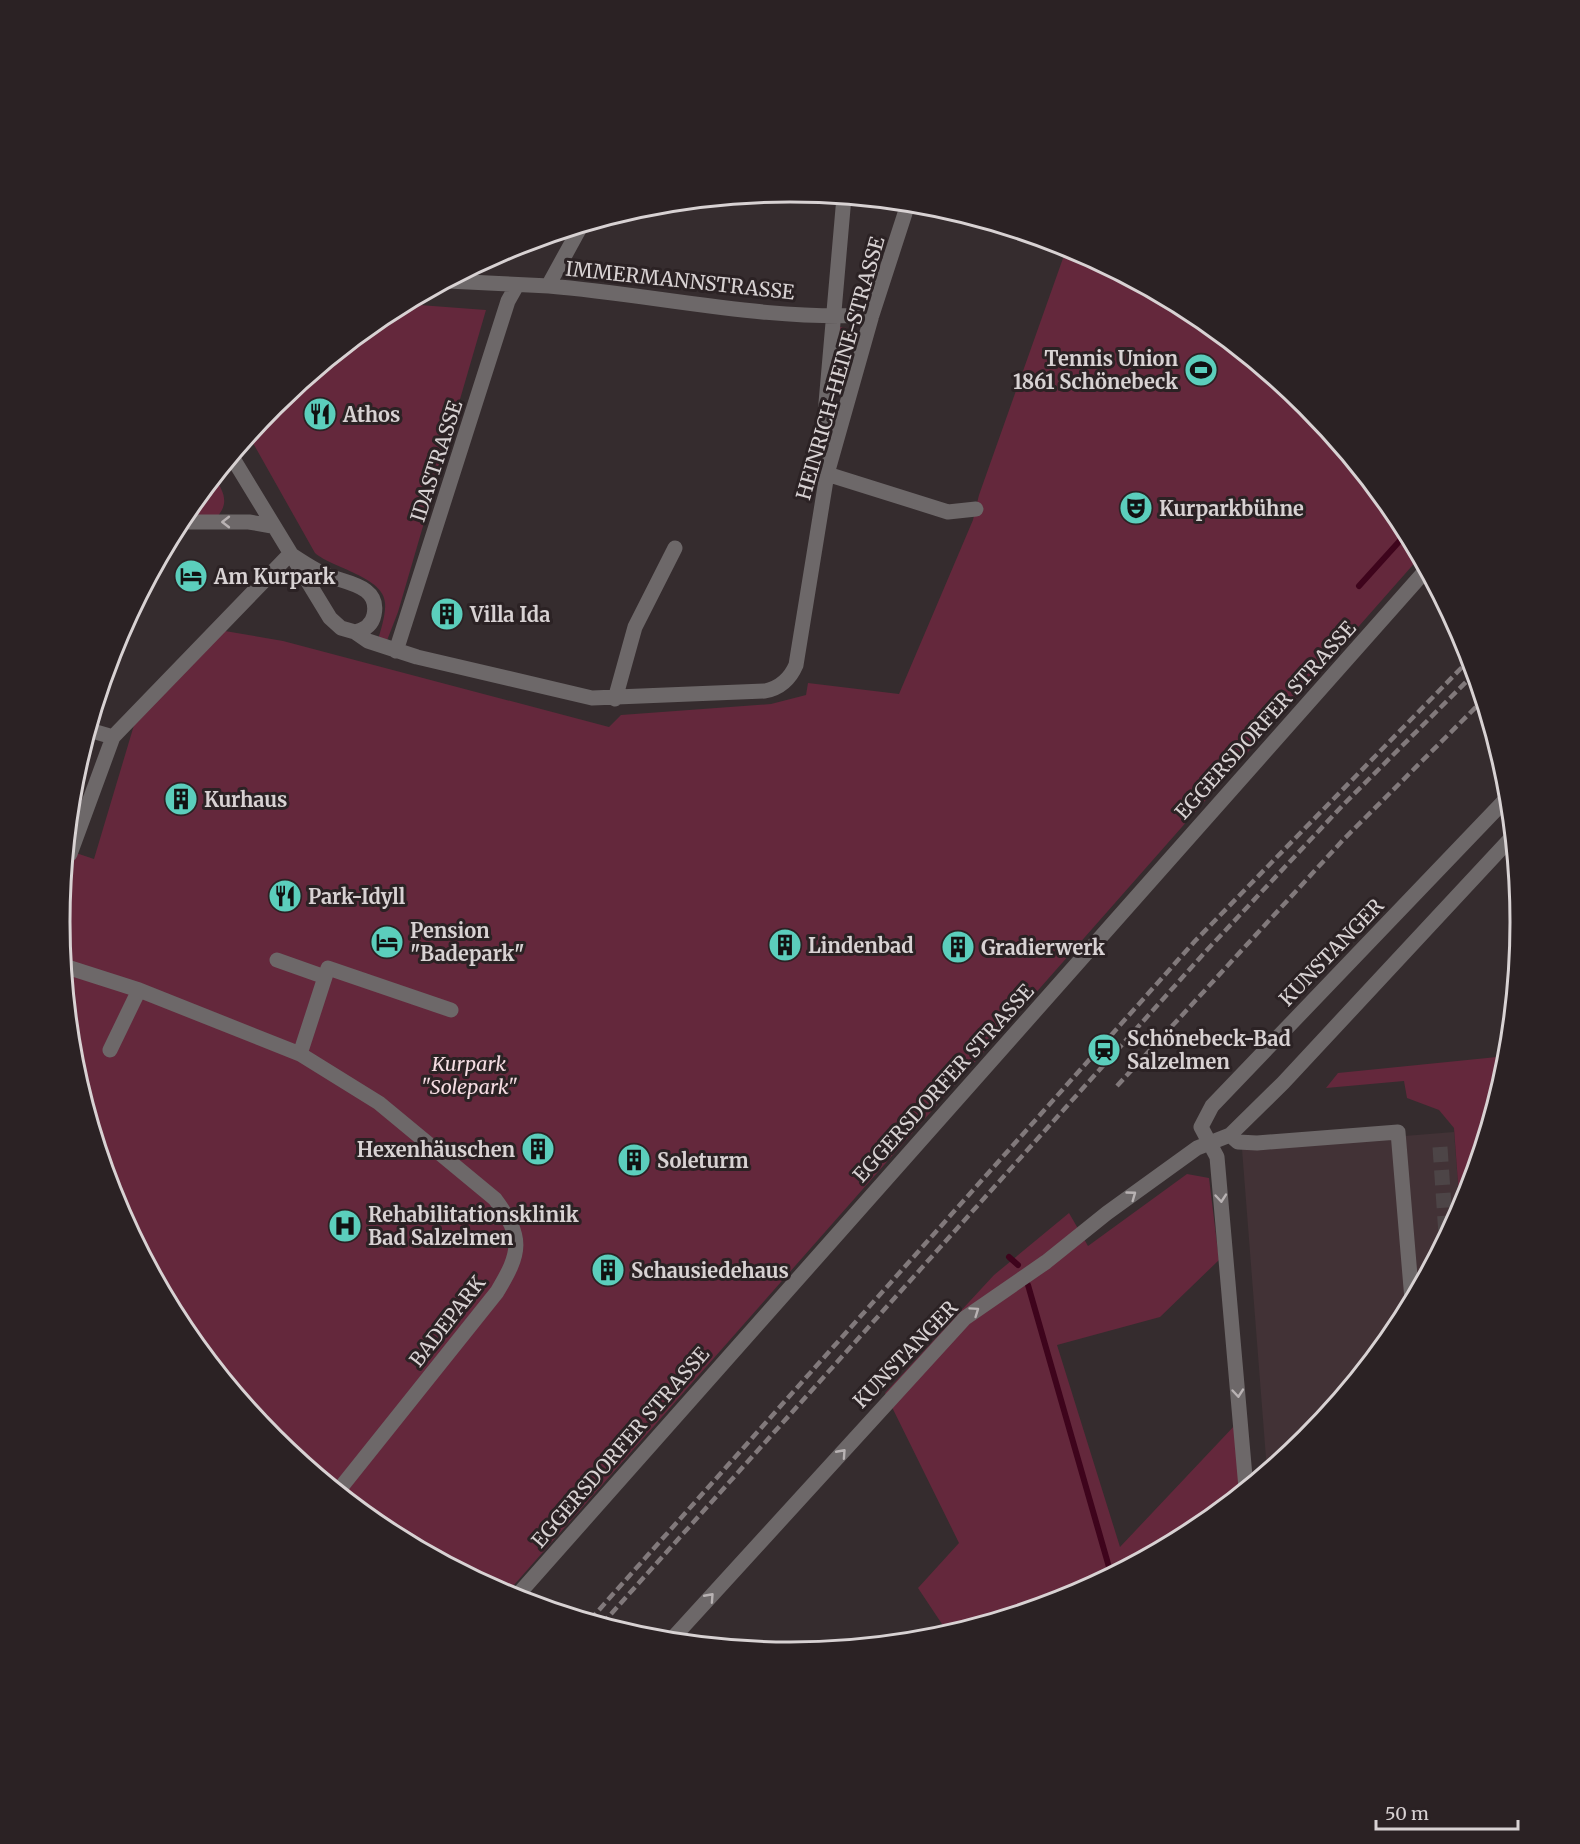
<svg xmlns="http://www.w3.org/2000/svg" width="1580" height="1844" font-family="Merriweather,serif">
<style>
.built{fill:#423236}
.green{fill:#64283c}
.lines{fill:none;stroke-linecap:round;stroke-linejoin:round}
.stream{stroke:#3e041c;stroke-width:6}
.minor-tunnel{stroke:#4d4547;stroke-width:15;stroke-dasharray:15 8;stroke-linecap:butt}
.minor{stroke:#6d6869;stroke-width:15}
.rail{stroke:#81797b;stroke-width:4.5;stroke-dasharray:9 4.5;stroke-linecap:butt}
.oneway{stroke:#b8b2b3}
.labels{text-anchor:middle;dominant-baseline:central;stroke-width:6;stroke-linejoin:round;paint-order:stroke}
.street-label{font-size:20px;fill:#d8d2d3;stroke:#2b2224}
.poi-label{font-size:20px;font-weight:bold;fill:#d8d2d3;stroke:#2b2224;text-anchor:start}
.park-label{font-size:20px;font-style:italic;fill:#f5dce2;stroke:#2b2224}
.rim{fill:none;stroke:#d8d2d3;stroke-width:3}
</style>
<rect width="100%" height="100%" fill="#352c2e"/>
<!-- built -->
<path class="built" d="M1454,1132l6,78 -63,118 -91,110 -39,33 -25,-322z"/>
<!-- green -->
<path class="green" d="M1067,247l129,68 110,91 91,111 22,41 -913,1036 -122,-65 -110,-91 -91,-111 -68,-126 -41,-137 -14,-142 7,-72 27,9 46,-154 79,-75 64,11 326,86 12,-12 150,-11 35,-9 2,-12 91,11 74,-174 6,-25z
M406,304l80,6 -88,302 -12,31 -8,-3c3,-11 8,-26 7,-37 -1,-26 -53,-35 -70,-50l-66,-117 25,-30 111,-91z
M840,327l7,1 3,13 -19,74z
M215,477c8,15 15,25 2,40l-34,-1z
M1507,1056l-47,154 -6,-82 -15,-18 -32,-12 -3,-17 -78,7 12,-15z
M1187,1174l22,4 10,82 -59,57 -103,28 63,202 116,-123 4,68 -45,37 -126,68 -46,13 -1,-3 -6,6 -68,20 -30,-45 41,-45 -74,-150 109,-118 75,-62 19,33z"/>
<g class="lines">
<!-- stream -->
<path class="stream" d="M1359,586l47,-52
M1009,1257l9,8
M1028,1285l83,289"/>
<!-- minor-tunnel -->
<path class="minor-tunnel" d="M1440,1147l6,88"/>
<!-- minor -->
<path class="minor" d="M844,197l-18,206 1,71 121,38 28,-3
M448,281c34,2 67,3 101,5 108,9 215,35 323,29
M548,286l33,-60
M232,457l98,161 11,10 14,4c9,-2 17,-7 19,-17 7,-32 -34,-32 -52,-42 -11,-5 -22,-13 -32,-19
M180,522h69l23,4
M355,632l13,9 49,16 175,41 173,-7c15,-3 25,-12 31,-26l31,-191 45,-159 36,-111
M396,651l112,-350 9,-16
M615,699l20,-72 40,-79
M89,730l24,7 177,-183
M67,853l3,1 43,-117
M277,960l48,17 -25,77
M64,966l75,24 161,64 79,49 116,96c29,39 26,53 2,93l-159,199
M325,977l3,-9 123,42
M110,1050l29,-60
M1230,1135l8,7 19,1 141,-11 14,168
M1246,1488l-29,-331 -16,-30 11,-21 296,-309
M515,1598l911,-1028
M671,1640l294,-322 81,-56 61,-49 90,-65 33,-13 53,-52 229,-246"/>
<!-- rail -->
<path class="rail" d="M1117,1086l226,-246 139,-139
M590,1620l605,-679 275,-282
M602,1624l605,-674 136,-145 131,-131"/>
</g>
<!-- one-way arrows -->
<defs><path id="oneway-chevron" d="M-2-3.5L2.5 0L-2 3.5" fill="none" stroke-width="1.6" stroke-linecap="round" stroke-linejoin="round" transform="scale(1.5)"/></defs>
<g class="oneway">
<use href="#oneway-chevron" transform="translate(226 522) rotate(180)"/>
<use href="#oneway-chevron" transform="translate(1132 1195) rotate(-36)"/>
<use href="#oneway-chevron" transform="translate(1221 1198) rotate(85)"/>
<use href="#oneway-chevron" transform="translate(975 1311) rotate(-35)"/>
<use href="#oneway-chevron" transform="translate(1238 1393) rotate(85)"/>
<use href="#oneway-chevron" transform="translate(842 1453) rotate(-48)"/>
<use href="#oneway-chevron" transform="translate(710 1597) rotate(-48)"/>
</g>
<!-- icons -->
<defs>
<symbol id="stadium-disc" viewBox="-11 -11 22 22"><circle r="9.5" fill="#5bcebc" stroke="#2b2224"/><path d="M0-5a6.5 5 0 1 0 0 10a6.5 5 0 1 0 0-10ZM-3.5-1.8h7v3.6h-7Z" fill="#111"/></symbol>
<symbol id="restaurant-disc" viewBox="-11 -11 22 22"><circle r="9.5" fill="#5bcebc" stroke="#2b2224"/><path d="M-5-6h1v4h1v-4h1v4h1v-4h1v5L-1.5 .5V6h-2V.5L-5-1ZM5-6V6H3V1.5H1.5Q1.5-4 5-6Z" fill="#111"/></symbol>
<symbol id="theatre-disc" viewBox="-11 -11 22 22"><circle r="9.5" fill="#5bcebc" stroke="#2b2224"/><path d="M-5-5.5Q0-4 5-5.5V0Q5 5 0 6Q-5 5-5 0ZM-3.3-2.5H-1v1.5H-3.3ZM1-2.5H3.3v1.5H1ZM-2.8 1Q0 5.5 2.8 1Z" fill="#111"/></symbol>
<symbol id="hotel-disc" viewBox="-11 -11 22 22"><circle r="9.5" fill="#5bcebc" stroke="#2b2224"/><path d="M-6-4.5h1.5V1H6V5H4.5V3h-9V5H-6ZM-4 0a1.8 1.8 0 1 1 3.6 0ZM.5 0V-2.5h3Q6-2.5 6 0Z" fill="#111"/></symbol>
<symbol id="building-disc" viewBox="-11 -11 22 22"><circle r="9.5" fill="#5bcebc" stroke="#2b2224"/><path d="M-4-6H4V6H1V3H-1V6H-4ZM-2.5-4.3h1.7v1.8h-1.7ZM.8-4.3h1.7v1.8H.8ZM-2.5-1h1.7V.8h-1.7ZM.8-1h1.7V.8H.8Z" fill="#111"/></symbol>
<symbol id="station-disc" viewBox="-11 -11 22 22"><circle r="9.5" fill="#5bcebc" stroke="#2b2224"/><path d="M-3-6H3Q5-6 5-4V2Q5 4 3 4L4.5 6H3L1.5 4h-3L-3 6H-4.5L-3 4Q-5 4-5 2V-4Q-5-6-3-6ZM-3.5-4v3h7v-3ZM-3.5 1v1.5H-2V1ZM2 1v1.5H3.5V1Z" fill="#111"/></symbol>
<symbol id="hospital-disc" viewBox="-11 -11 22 22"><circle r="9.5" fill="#5bcebc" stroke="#2b2224"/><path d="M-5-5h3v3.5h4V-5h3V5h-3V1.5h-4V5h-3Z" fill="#111"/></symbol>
</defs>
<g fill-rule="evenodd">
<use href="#stadium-disc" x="1182" y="351" width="38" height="38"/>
<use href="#restaurant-disc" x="301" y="395" width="38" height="38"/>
<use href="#theatre-disc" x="1117" y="489" width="38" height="38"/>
<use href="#hotel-disc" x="172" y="557" width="38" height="38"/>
<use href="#building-disc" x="428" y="595" width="38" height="38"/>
<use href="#building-disc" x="162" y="780" width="38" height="38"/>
<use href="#restaurant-disc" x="266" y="877" width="38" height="38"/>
<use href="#hotel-disc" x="368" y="923" width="38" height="38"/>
<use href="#building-disc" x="766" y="926" width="38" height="38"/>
<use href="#building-disc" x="939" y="928" width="38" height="38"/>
<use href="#station-disc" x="1085" y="1031" width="38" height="38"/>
<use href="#building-disc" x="519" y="1130" width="38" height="38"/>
<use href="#building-disc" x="615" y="1141" width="38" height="38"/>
<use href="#hospital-disc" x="326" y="1207" width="38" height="38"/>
<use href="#building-disc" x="589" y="1251" width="38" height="38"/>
</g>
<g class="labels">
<!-- street labels -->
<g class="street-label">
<text transform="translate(680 280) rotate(6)">IMMERMANNSTRASSE</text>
<text transform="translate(840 368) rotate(-74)">HEINRICH-HEINE-STRASSE</text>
<text transform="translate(436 461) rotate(-72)">IDASTRASSE</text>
<text transform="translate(1265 720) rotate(-48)">EGGERSDORFER STRASSE</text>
<text transform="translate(1331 952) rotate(-46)">KUNSTANGER</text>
<text transform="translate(943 1083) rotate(-48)">EGGERSDORFER STRASSE</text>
<text transform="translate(447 1321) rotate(-52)">BADEPARK</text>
<text transform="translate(905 1354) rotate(-46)">KUNSTANGER</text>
<text transform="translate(620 1447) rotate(-49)">EGGERSDORFER STRASSE</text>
</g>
<!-- poi labels -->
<g class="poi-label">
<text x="1178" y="358" text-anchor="end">Tennis Union<tspan x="1178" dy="23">1861 Schönebeck</tspan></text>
<text x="343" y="414">Athos</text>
<text x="1159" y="508">Kurparkbühne</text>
<text x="214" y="576">Am Kurpark</text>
<text x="470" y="614">Villa Ida</text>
<text x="204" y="799">Kurhaus</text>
<text x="308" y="896">Park-Idyll</text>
<text x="410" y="930">Pension<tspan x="410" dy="23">"Badepark"</tspan></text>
<text x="808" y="945">Lindenbad</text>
<text x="981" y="947">Gradierwerk</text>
<text x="1127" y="1038">Schönebeck-Bad<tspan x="1127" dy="23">Salzelmen</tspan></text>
<text x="515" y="1149" text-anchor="end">Hexenhäuschen</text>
<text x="657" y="1160">Soleturm</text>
<text x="368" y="1214">Rehabilitationsklinik<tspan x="368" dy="23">Bad Salzelmen</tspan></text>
<text x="631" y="1270">Schausiedehaus</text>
</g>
<!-- park labels -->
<g class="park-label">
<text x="469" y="1063">Kurpark<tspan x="469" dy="23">"Solepark"</tspan></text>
</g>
</g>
<!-- crop -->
<path d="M0 0H1580V1844H0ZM70 922a720 720 0 1 1 1440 0a720 720 0 1 1-1440 0Z" fill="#2b2224" fill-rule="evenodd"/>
<path class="rim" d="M70 922a720 720 0 1 1 1440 0a720 720 0 1 1-1440 0Z"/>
<!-- scale -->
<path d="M1376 1820v9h142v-9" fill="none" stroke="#d8d2d3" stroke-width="3"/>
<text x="1385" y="1820" font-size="18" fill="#d8d2d3" stroke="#2b2224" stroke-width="4.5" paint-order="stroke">50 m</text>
</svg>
